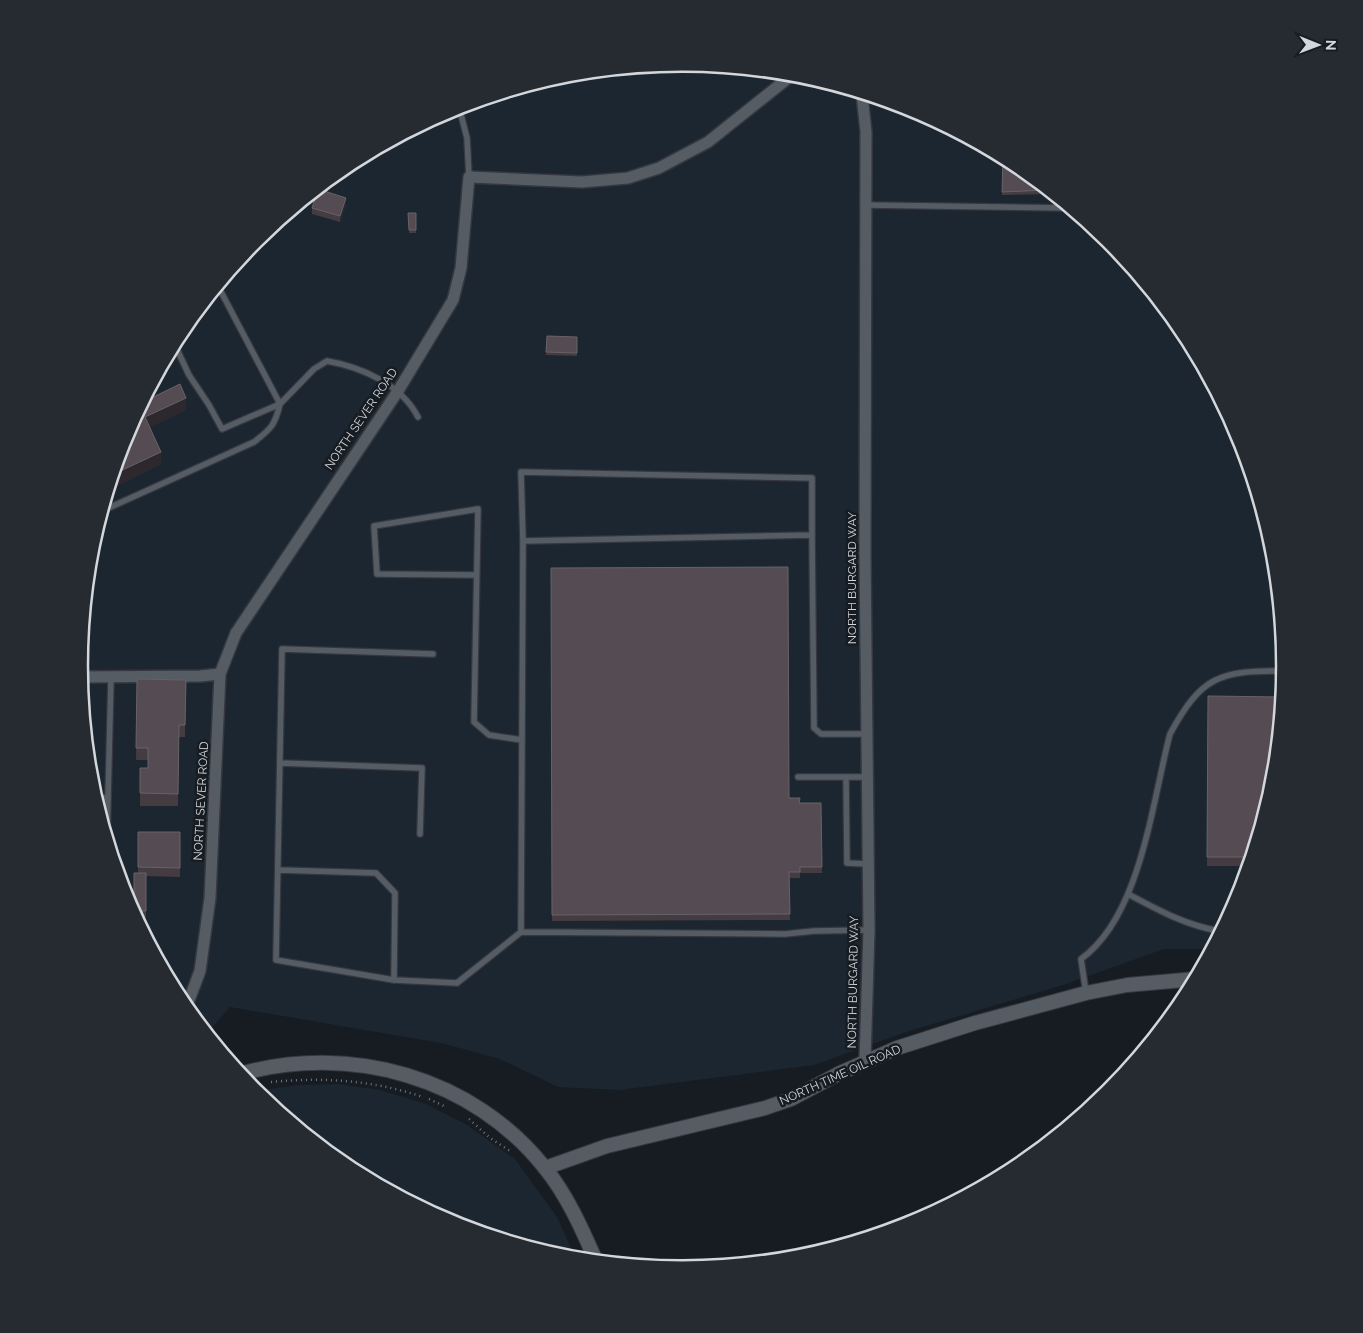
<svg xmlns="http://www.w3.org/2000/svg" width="1363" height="1333" font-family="Raleway,sans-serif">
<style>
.built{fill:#1b2630}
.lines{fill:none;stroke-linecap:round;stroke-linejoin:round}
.service-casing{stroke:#35383e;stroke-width:8}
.minor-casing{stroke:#35383e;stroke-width:14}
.tertiary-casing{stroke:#35383e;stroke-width:16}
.secondary-casing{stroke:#35383e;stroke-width:16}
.path{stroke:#70757b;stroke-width:2.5;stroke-dasharray:1 4;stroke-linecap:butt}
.service{stroke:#555c64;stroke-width:5.5}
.minor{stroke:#555c64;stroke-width:11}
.tertiary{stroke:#555c64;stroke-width:14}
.secondary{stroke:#555c64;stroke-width:14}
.wall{fill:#453c42}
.shaded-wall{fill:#2c282e}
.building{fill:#544c52;stroke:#686268}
.labels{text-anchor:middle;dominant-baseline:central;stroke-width:5;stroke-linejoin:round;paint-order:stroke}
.street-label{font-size:12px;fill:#d3d7dc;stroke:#161c22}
.rim{fill:none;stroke:#d3d7dc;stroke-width:2.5}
</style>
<rect width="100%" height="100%" fill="#161c22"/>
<!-- built -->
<path class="built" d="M682,64l117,11 113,35 105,55 91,75 75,92 55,104 35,113 11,118 -11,117 -35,113 -28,52h-46l-101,36 -157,47 -92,33 -195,25 -61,-3 -58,-28 -59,-16 -211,-36 -23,27 -27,-33 -55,-104 -35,-113 -11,-118 11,-117 35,-113 55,-105 75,-91 92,-75 104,-55 113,-35z
M337,1084l43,6 46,14 41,21 48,34 42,58 19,42 -12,-1 -113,-35 -105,-55 -92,-77 45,-6z"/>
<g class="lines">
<defs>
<path id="service" d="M459,107l8,31 2,39
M866,205l202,3
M174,343l15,32 20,30 13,24 58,-25 34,-35 13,-8c34,6 74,23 91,56
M102,511l152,-69c17,-13 21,-17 26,-38l-62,-118
M523,541l-2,-69 291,6v57
M476,575l-99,-1 -3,-48 104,-17 -4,213 15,13 33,5
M433,654l-151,-5 -6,311 118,20 63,3 64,-51 264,2 29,-3 55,-1
M280,763l142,5 -2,66
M798,777h69
M846,777l1,86 21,1
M94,797l14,1
M107,840l4,-162
M278,870l98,3 19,20 -1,87
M1128,894c30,16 59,32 92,37
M521,932l2,-391 289,-6 2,193 7,6h46
M1086,993l-5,-34c60,-43 71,-157 89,-225 31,-57 49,-64 114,-63"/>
<path id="minor" d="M862,95l4,37 -1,422 4,376 -4,131
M80,677l120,-1 20,-2
M186,1008l14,-37 10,-73 10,-224 16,-41 162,-242 55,-91 8,-32 8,-91 113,5 46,-4 31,-10 49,-26 84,-67"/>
<path id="tertiary" d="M545,1168l62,-22 158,-38 26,-9 49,-26 57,-25 78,-25 111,-30 41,-8 68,-6"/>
<path id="secondary" d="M240,1074c110,-31 233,3 305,94 22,27 37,61 51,93"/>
</defs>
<!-- service casing -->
<use href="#service" class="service-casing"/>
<!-- minor casing -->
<use href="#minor" class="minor-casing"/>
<!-- tertiary casing -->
<use href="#tertiary" class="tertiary-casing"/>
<!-- secondary casing -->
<use href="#secondary" class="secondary-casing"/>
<!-- path -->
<path class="path" d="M271,1082c53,-5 101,-2 152,15
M429,1099l15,7
M469,1119l21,19 20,13"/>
<!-- service -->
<use href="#service" class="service"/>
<!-- minor -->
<use href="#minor" class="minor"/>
<!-- tertiary -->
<use href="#tertiary" class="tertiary"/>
<!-- secondary -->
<use href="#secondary" class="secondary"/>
</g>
<!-- wall -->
<path class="wall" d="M1003,158l44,33v3l-45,1z
M346,204l-6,18 -28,-8v-6z
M408,213h8v20h-7z
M547,336l30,1v19l-31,-1z
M186,410l-36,17 11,37 -45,22 -4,-9 13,-41z
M551,568l238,230 10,5h22l1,70h-22v5h-11l1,42 -238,1z
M137,679l49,1 -1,57h-6l-1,69h-38v-38h8v-8h-12z
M1208,696l65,88 -25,82h-41z
M138,832h42v45l-34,-1v41h-11l-1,-3v-41h4z"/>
<!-- shaded-wall -->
<path class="shaded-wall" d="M346,198v6l-6,18v-6z
M186,398v12l-41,20v-13z
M161,452v12l-45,22v-13z"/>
<!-- building -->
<path class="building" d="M1003,158l14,8 30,24 -45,2z
M318,189l28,9 -6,18 -28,-8z
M408,213h8v17h-7z
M547,336l30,1v16l-31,-1z
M180,384l6,14 -41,19 16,35 -45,21 -2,-4 11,-33 18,-34z
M788,567l1,231h11l-1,5h22l1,64h-22v5h-11l1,42 -238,1 -1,-347z
M137,679l49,1 -1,45h-6l-1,69 -38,-1v-25h8v-20h-12z
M81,689l8,1 -1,72z
M1208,696l73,1 -8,87 -22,73h-44z
M138,832h42v36l-42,-1z
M134,873h12v38h-12z
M143,931h3v7z"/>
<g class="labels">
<!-- street labels -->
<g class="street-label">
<text transform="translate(361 419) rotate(-56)">NORTH SEVER ROAD</text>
<text transform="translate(852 578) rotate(-90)">NORTH BURGARD WAY</text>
<text transform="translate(201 801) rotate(-87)">NORTH SEVER ROAD</text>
<text transform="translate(853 982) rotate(-89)">NORTH BURGARD WAY</text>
<text transform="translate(840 1075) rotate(-24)">NORTH TIME OIL ROAD</text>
</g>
</g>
<!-- crop -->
<path d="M0 0H1363V1333H0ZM88 666a594 594 0 1 1 1188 0a594 594 0 1 1-1188 0Z" fill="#252b31" fill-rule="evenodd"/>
<path class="rim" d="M88 666a594 594 0 1 1 1188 0a594 594 0 1 1-1188 0Z"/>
<!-- north arrow -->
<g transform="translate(1318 45) rotate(91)" stroke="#161c22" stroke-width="4" paint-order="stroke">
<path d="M0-4L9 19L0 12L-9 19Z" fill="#d3d7dc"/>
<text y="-8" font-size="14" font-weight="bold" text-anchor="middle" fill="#d3d7dc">N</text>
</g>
</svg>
